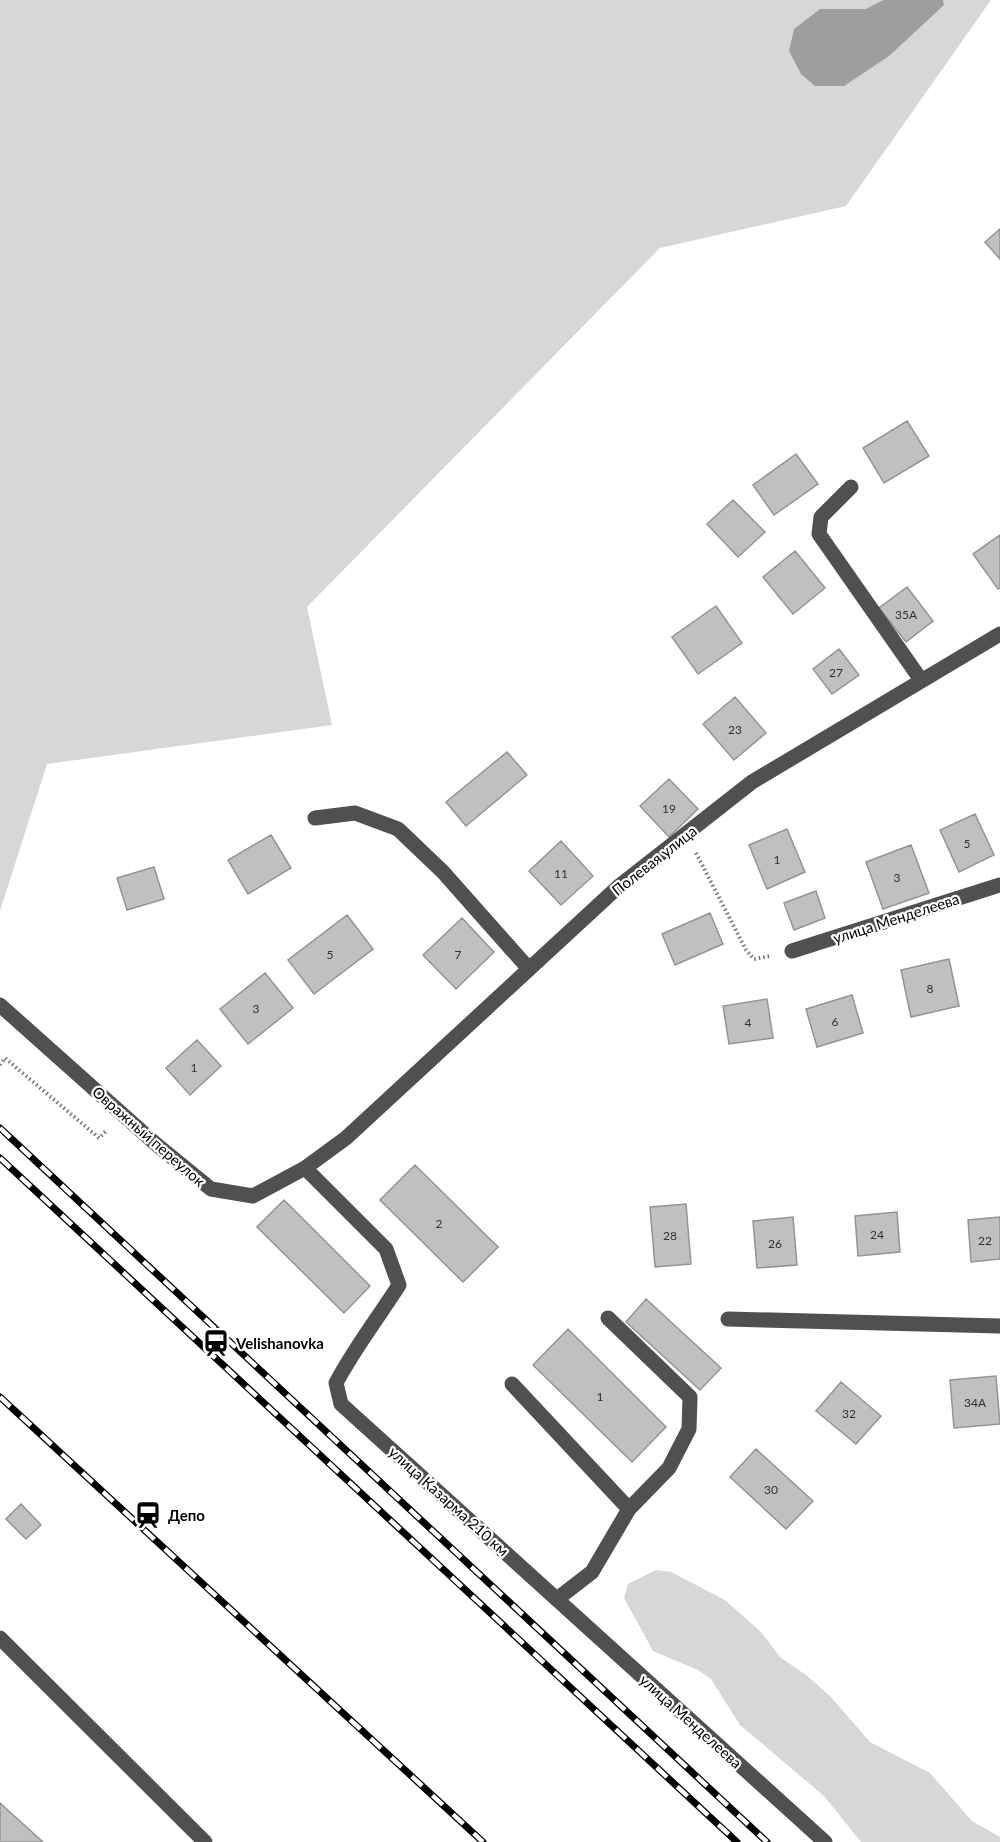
<svg xmlns="http://www.w3.org/2000/svg" width="1000" height="1842" font-family="Lato,sans-serif">
<style>
.green{fill:#d7d7d7}
.water{fill:#9e9e9e}
.building{fill:#c0c0c0;stroke:#949494;stroke-width:1.5}
.lines{fill:none;stroke-linecap:round;stroke-linejoin:round}
.path{stroke:#727272;stroke-width:4;stroke-dasharray:1.5 3;stroke-linecap:butt}
.minor{stroke:#505050;stroke-width:15}
.rail-casing{stroke:#000;stroke-width:7}
.rail{stroke:#fff;stroke-width:4.5;stroke-dasharray:14;stroke-linecap:butt}
.labels{text-anchor:middle;dominant-baseline:central;stroke-width:4.5;stroke-linejoin:round;paint-order:stroke}
.number-label{font-size:12px;fill:#303030}
.street-label{font-size:15px;fill:#000;stroke:#fff}
.poi-label{font-size:15px;font-weight:bold;fill:#000;stroke:#fff;text-anchor:start}
</style>
<rect width="100%" height="100%" fill="#fff"/>
<!-- green -->
<path class="green" d="M0,0h991l-145,206 -186,42 -353,359 25,118 -285,39 -47,147z
M656,1570l15,2 54,28 36,32 19,25 26,18 24,21 40,46 60,31 42,48 28,16v5h-139l-37,-46 -84,-71 -29,-46 -13,-9 -45,-19 -29,-53 4,-14z"/>
<!-- water -->
<path class="water" d="M883,0h60l1,5 -55,51 -45,30h-29l-14,-12 -12,-23 5,-22 26,-20h46z"/>
<!-- building -->
<path class="building" d="M1000,229v30l-15,-17z
M907,421l22,35 -45,27 -21,-35z
M796,454l22,30 -44,31 -21,-30z
M733,500l32,32 -27,25 -31,-33z
M1000,535v53l-2,1 -25,-35z
M795,551l30,37 -32,26 -30,-37z
M907,587l26,34 -27,21 -27,-34z
M716,606l26,37 -44,31 -26,-37z
M839,649l20,26 -27,19 -19,-25z
M735,697l31,36 -32,27 -31,-36z
M507,752l20,23 -61,51 -20,-24z
M669,779l29,30 -29,28 -29,-31z
M975,814l19,41 -35,17 -19,-42z
M787,829l18,43 -38,17 -18,-44z
M271,835l20,33 -43,26 -20,-34z
M561,841l32,35 -32,29 -32,-34z
M911,845l18,48 -46,16 -17,-47z
M154,867l10,32 -37,11 -10,-32z
M816,891l9,27 -31,12 -10,-27z
M710,913l13,31 -48,21 -13,-31z
M347,915l26,34 -59,45 -26,-34z
M462,918l32,34 -38,37 -33,-34z
M949,959l10,47 -48,11 -10,-47z
M265,973l28,35 -45,36 -28,-35z
M852,995l11,38 -46,14 -11,-38z
M767,999l6,39 -44,6 -6,-38z
M197,1040l24,26 -31,29 -24,-27z
M415,1165l83,82 -35,35 -83,-82z
M284,1200l86,86 -26,27 -87,-86z
M686,1204l5,60 -36,3 -5,-60z
M897,1212l3,40 -42,4 -3,-40z
M793,1217l4,48 -40,3 -4,-47z
M1000,1217v42l-29,3 -3,-42z
M646,1299l75,69 -21,22 -74,-68z
M568,1329l98,98 -34,35 -99,-97z
M996,1376l4,48 -46,4 -4,-48z
M841,1382l40,34 -25,28 -40,-33z
M756,1449l57,52 -27,28 -56,-52z
M21,1504l20,21 -15,14 -20,-20z
M0,1803l43,39h-43z"/>
<g class="lines">
<!-- path -->
<path class="path" d="M696,853l50,97 8,9 16,-3
M0,1065l5,-7 94,80 8,-8"/>
<!-- minor -->
<path class="minor" d="M851,487l-30,30 -2,17 102,146
M315,818l40,-5 43,16 45,43 86,97
M792,951l208,-66
M0,1005l157,140 54,44 42,7 52,-28 41,-30 272,-251 134,-105 248,-148
M305,1168l81,81 13,36c-21,33 -45,64 -63,98l5,21 484,438
M728,1319l272,7
M512,1384l117,125
M557,1599l35,-27 37,-63 40,-41 20,-39 1,-32 -82,-79
M0,1638l205,204"/>
<defs>
<path id="rail" d="M0,1128l767,714
M0,1158l737,684
M0,1397l483,445"/>
</defs>
<!-- rail casing -->
<use href="#rail" class="rail-casing"/>
<!-- rail -->
<use href="#rail" class="rail"/>
</g>
<!-- icons -->
<defs>
<symbol id="station-bare" viewBox="-9 -9 18 18"><path d="M-3-6H3Q5-6 5-4V2Q5 4 3 4L4.5 6H3L1.5 4h-3L-3 6H-4.5L-3 4Q-5 4-5 2V-4Q-5-6-3-6ZM-3.5-4v3h7v-3ZM-3.5 1v1.5H-2V1ZM2 1v1.5H3.5V1Z" fill="#000" stroke="#fff" stroke-width="2.5" paint-order="stroke"/></symbol>
</defs>
<g fill-rule="evenodd">
<use href="#station-bare" x="197" y="1324" width="38" height="38"/>
<use href="#station-bare" x="129" y="1496" width="38" height="38"/>
</g>
<g class="labels">
<!-- number labels -->
<g class="number-label">
<text x="906" y="614">35А</text>
<text x="836" y="672">27</text>
<text x="735" y="729">23</text>
<text x="669" y="808">19</text>
<text x="967" y="843">5</text>
<text x="777" y="859">1</text>
<text x="561" y="873">11</text>
<text x="897" y="877">3</text>
<text x="330" y="954">5</text>
<text x="458" y="954">7</text>
<text x="930" y="988">8</text>
<text x="256" y="1008">3</text>
<text x="835" y="1021">6</text>
<text x="748" y="1022">4</text>
<text x="194" y="1067">1</text>
<text x="439" y="1223">2</text>
<text x="877" y="1234">24</text>
<text x="670" y="1235">28</text>
<text x="985" y="1240">22</text>
<text x="775" y="1243">26</text>
<text x="600" y="1396">1</text>
<text x="975" y="1402">34А</text>
<text x="849" y="1413">32</text>
<text x="771" y="1489">30</text>
</g>
<!-- street labels -->
<g class="street-label">
<text transform="translate(654 860) rotate(-38)">Полевая улица</text>
<text transform="translate(896 918) rotate(-18)">улица Менделеева</text>
<text transform="translate(149 1136) rotate(41)">Овражный переулок</text>
<text transform="translate(449 1501) rotate(42)">улица Казарма 210 км</text>
<text transform="translate(691 1721) rotate(42)">улица Менделеева</text>
</g>
<!-- poi labels -->
<g class="poi-label">
<text x="236" y="1343">Velishanovka</text>
<text x="168" y="1515">Депо</text>
</g>
</g>
</svg>
